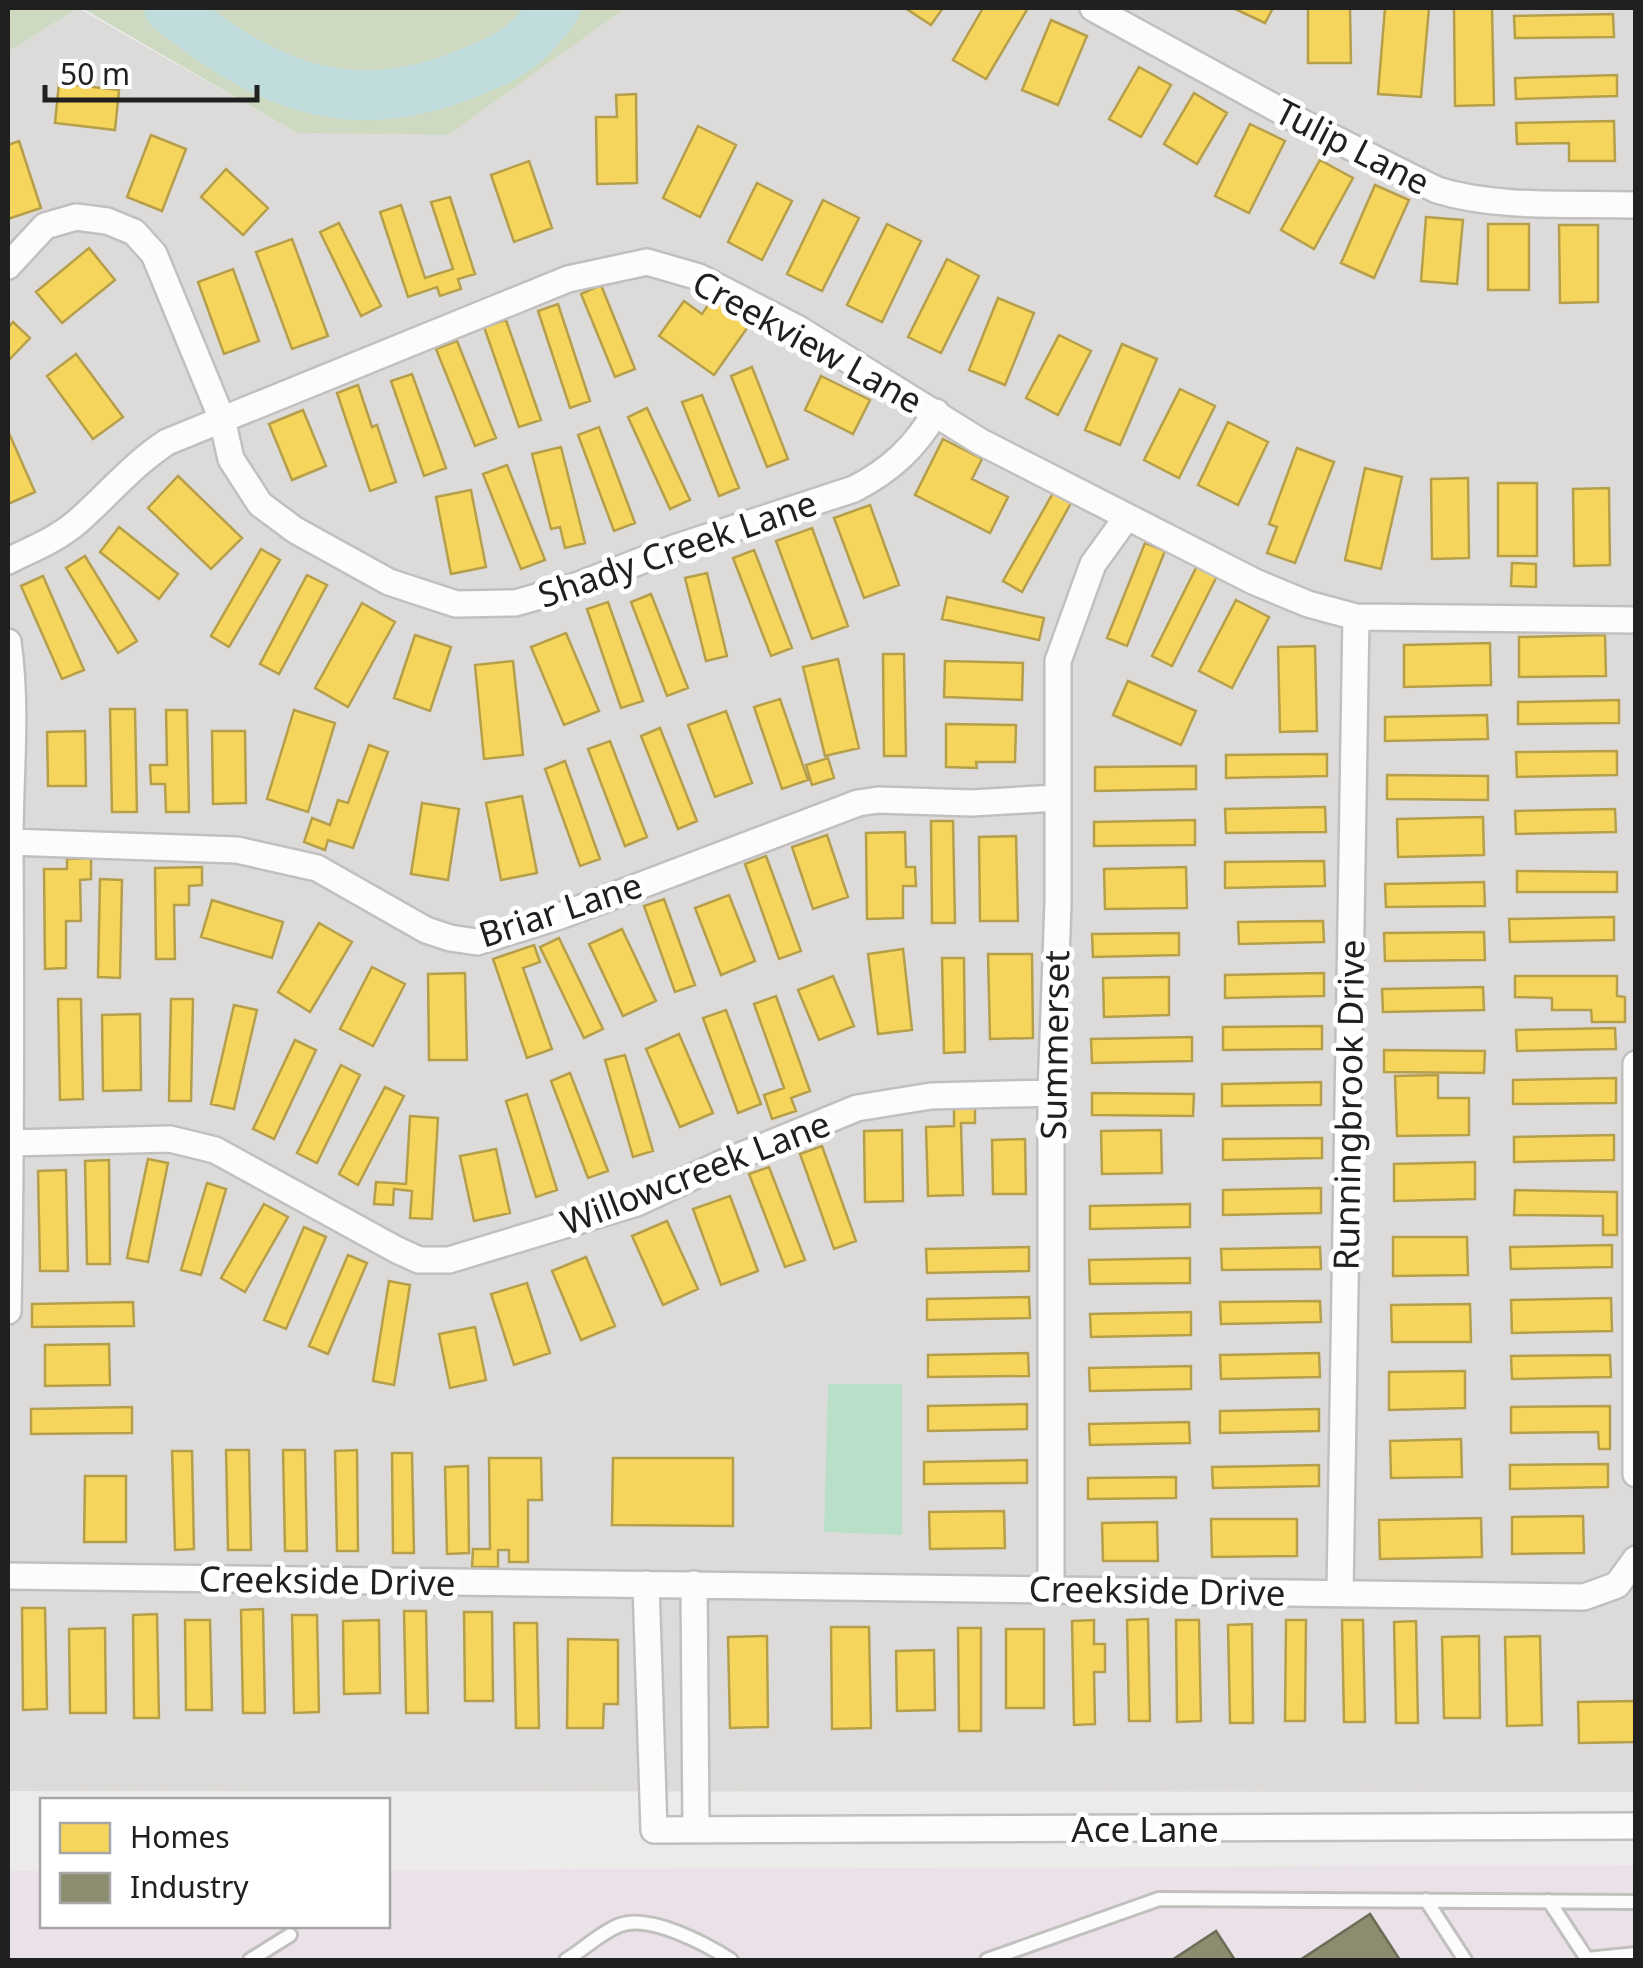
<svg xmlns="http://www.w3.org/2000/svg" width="1643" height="1968" font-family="'Noto Sans',sans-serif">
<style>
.residential{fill:#dddbda}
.industrial{fill:#eae2e8}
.forest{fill:#cdd9c1}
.pitch{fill:#b9dfc9}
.homes{fill:#f6d55c;stroke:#b69f4a;stroke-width:2.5}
.industry{fill:#8c8c6e;stroke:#6c6c57;stroke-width:2.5}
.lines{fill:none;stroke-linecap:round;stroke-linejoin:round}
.river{stroke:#c0dcdd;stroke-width:50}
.lane-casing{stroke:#c1c0bf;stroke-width:18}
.street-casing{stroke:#c1c0bf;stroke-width:30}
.lane{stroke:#fcfcfc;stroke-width:12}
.street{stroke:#fcfcfc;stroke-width:25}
.labels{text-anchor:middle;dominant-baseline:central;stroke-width:10;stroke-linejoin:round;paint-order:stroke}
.street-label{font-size:35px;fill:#202020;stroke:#fff}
</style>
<rect width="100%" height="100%" fill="#edebe9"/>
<!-- residential -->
<path class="residential" d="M78,8l219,125 151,2 178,-127h1009v1784l-1627,-1v-1739z"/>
<!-- industrial -->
<path class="industrial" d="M1635,1865v95h-1627v-89h34v55h346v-56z"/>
<!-- forest -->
<path class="forest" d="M8,8h70l-70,44z
M82,8h544l-178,127 -151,-2z"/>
<!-- pitch -->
<path class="pitch" d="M828,1384h74v151l-78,-3z"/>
<!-- homes -->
<path class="homes" d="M905,8h38l-12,17z
M983,8h45l-42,71 -33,-19z
M1233,8h40l-8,15z
M1308,8h42l1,55h-43z
M1385,8h44l-8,89 -43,-3z
M1454,8h38l2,97 -39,1z
M1613,14l1,23 -99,1 -1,-22z
M1051,20l36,16 -29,69 -36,-15z
M1139,67l32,18 -30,52 -32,-18z
M1617,75v21l-101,3 -1,-21z
M59,83l60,7 -4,40 -60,-7z
M1194,93l33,20 -30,51 -33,-20z
M636,94l1,89 -40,1 -1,-67h21l-1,-22z
M1614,121l1,40h-46v-18l-52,1 -1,-21z
M1250,124l35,17 -36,72 -34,-17z
M698,126l38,19 -36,72 -37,-19z
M151,135l35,14 -24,62 -35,-14z
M19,141l22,67 -33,11v-74z
M1320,160l33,18 -39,71 -33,-19z
M529,161l23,67 -38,14 -23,-67z
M226,169l42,39 -25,27 -42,-38z
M757,183l35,18 -30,59 -34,-18z
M1375,185l34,15 -35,78 -33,-15z
M450,197l25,77 -17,5 3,10 -21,7 -3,-9 -29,10 -28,-85 21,-7 24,73 28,-9 -22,-67z
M823,200l36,18 -37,73 -35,-17z
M1426,217l37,3 -6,64 -36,-3z
M339,223l42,83 -20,10 -41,-84z
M887,224l34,17 -39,81 -35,-17z
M1488,224h41v66h-41z
M1559,225h39v77l-38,1z
M292,239l36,97 -36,13 -36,-97z
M89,248l26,32 -53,43 -26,-31z
M947,259l32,17 -38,77 -33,-16z
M233,269l26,72 -35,13 -26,-72z
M601,285l34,84 -20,8 -34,-83z
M713,298l37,26 -36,51 -55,-39 25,-35 18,13z
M998,298l36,15 -29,72 -36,-15z
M558,304l32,97 -20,7 -32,-97z
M506,320l35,100 -22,7 -35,-100z
M13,322l17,16 -22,23v-33z
M1059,335l32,16 -33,64 -32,-17z
M457,341l39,97 -21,8 -39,-97z
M1122,344l35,15 -37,86 -35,-15z
M76,354l47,63 -30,22 -46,-63z
M752,367l36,92 -21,8 -36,-91z
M412,374l34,94 -22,8 -33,-95z
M821,376l49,24 -17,34 -48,-24z
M358,385l14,42 5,-2 19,57 -26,9 -33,-98z
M1180,389l35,17 -36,72 -35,-18z
M702,395l37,93 -20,8 -37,-94z
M647,408l43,92 -20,9 -42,-92z
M303,410l23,56 -34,14 -23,-56z
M1228,422l40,20 -30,63 -40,-20z
M599,427l36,96 -21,8 -36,-96z
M8,431l27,61 -27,12z
M943,439l39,20 -10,20 36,18 -18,36 -75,-38z
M561,447l24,96 -20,5 -5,-21 -9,2 -19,-75z
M1297,448l37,14 -39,101 -28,-10 10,-26 -8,-3z
M507,465l38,95 -24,9 -38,-95z
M1365,468l37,9 -21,92 -36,-9z
M178,476l64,62 -31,31 -63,-61z
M1468,478l1,80 -37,1 -1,-80z
M1498,483h39v73h-39z
M1609,488l1,77 -36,1 -1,-77z
M471,490l15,77 -35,7 -15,-77z
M1053,493l18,10 -49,89 -19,-11z
M870,505l29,80 -35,13 -30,-80z
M119,527l59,47 -19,25 -59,-47z
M812,528l36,98 -36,13 -36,-98z
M1145,543l20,8 -38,95 -20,-8z
M261,549l19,11 -51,87 -18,-11z
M754,550l38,98 -21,8 -38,-98z
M85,556l52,85 -19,12 -52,-85z
M1512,563l24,1v23l-25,-1z
M1198,564l20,10 -46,92 -20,-10z
M707,573l20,83 -21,5 -21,-83z
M307,575l20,10 -48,89 -19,-10z
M43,576l41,94 -22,9 -41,-93z
M651,594l37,94 -21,8 -36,-94z
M947,597l97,21 -5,22 -97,-21z
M1236,600l33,17 -37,71 -33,-17z
M608,602l35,99 -22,7 -34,-99z
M362,603l33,19 -47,85 -33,-19z
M566,633l33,78 -35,14 -33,-78z
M415,635l36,12 -21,64 -36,-13z
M1605,635l1,41 -87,1v-40z
M1490,643l1,42 -87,2v-42z
M1315,646l2,85 -37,1 -2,-85z
M883,654h21l2,102h-22z
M838,659l21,89 -34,8 -22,-89z
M513,661l10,94 -39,4 -9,-94z
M945,661l78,2 -1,37 -78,-3z
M1128,681l68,30 -15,34 -68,-30z
M780,699l28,81 -26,9 -28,-82z
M1619,700v23l-101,1v-22z
M110,709h25l2,103h-25z
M166,710h21l2,102h-23l-1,-28h-14l-1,-19h17z
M294,710l41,13 -27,89 -41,-13z
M726,711l26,72 -37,14 -27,-72z
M1487,715l1,24 -103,2v-24z
M946,724l70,1 -1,37h-39l1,6 -31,-1z
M660,728l37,93 -19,8 -37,-93z
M85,731l1,55h-38l-1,-54z
M212,731h33l1,72 -33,1z
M610,741l37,96 -22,9 -37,-97z
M369,745l19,7 -35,96 -25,-8 -3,10 -21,-8 8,-24 18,7 8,-25 10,3z
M1617,751v24l-100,2 -1,-25z
M1327,754v22l-101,2v-23z
M828,758l6,20 -22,7 -6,-20z
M565,761l35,98 -20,7 -35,-97z
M1196,766v23l-101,2v-24z
M1387,775l101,1v24l-101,-1z
M522,796l15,77 -36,7 -15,-77z
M422,803l37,6 -11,71 -37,-6z
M1325,807l1,25 -100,1 -1,-24z
M1615,809l1,23 -100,2 -1,-23z
M1483,817l1,38 -86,2 -1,-38z
M1195,820v25l-101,1v-24z
M931,821h22l2,102h-23z
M905,832l1,35h9l1,19h-13v32l-36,1 -1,-86z
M827,835l21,62 -35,12 -21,-62z
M1016,836l2,85h-38l-1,-84z
M766,856l35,95 -22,8 -34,-95z
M91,858v21l-11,1 1,41h-15v47l-21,1 -1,-100h23v-10z
M1324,861l1,25 -100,2v-26z
M202,867v18l-13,1v19h-15l1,54h-19l-1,-91z
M1186,867l1,41 -82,1 -1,-40z
M1517,871l100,1v20h-100z
M100,879l22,1 -2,98 -22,-1z
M1484,882l1,24 -99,1 -1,-23z
M729,895l26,66 -34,14 -26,-67z
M664,899l31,86 -20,7 -31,-86z
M212,900l71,22 -11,36 -71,-21z
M1614,917v23l-104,2 -1,-23z
M1323,921l1,21 -85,2 -1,-22z
M319,923l33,19 -42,70 -32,-20z
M622,929l34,72 -33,15 -34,-72z
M1484,932l1,28 -100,1 -1,-28z
M1179,933v22l-86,2 -1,-23z
M559,938l44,91 -19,9 -44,-91z
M534,945l6,17 -17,6 29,81 -25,9 -34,-99z
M903,949l9,81 -34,4 -10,-80z
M988,954h44l1,84 -43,1z
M942,958h22l1,94 -21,1z
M372,967l33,17 -32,62 -33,-17z
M465,973l2,87h-38l-1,-86z
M1324,973v23l-99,2v-23z
M833,976l21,50 -35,14 -21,-50z
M1515,976h102v20l8,1v25h-33l-1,-12h-39v-12l-37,-1z
M1169,977v38l-65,2 -1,-39z
M1483,987l1,23 -101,2 -1,-23z
M776,996l34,95 -19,7 5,13 -24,8 -8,-24 20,-7 -30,-84z
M58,999h23l2,100 -23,1z
M171,999h22l-2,102h-22z
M234,1005l23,5 -23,99 -23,-5z
M726,1010l35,94 -23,9 -35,-95z
M140,1014l1,76 -38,1 -1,-76z
M1322,1026v23l-99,1v-23z
M1615,1028l1,21 -99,2 -1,-21z
M679,1034l34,79 -33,14 -34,-78z
M1192,1037v24l-100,2 -1,-24z
M295,1040l21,10 -42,89 -21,-10z
M1384,1050l101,1 -1,22 -100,-1z
M625,1055l28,96 -20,6 -28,-97z
M341,1065l19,10 -43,88 -20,-10z
M570,1073l38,98 -20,7 -37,-97z
M1438,1075v23h31v37l-72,1 -2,-60z
M1616,1078v25l-103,1v-24z
M1321,1082v23l-99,1v-22z
M385,1087l19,9 -46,89 -19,-11z
M1092,1093l102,1 -1,22 -101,-1z
M527,1094l30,96 -21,7 -30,-96z
M954,1101h21v22h-14l2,72 -35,1 -2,-69 28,-1z
M410,1116l28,2 -6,101 -22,-1 2,-27 -18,-2 -1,16 -19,-1 2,-22 30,2z
M902,1130l1,71 -38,1 -1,-71z
M1161,1130l1,43 -60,1 -1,-43z
M1614,1135v25l-100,2v-25z
M1322,1138v20l-99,2v-21z
M1025,1139l1,55h-33l-1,-54z
M822,1146l34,95 -22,8 -34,-95z
M496,1149l14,64 -36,8 -14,-65z
M148,1159l20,4 -20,99 -21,-4z
M109,1160l1,104h-23l-2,-103z
M1475,1162v37l-81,2v-37z
M769,1167l36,93 -20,7 -36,-93z
M66,1170l2,101h-28l-2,-100z
M207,1183l19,6 -25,86 -20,-5z
M1321,1188v25l-98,2v-25z
M1515,1190l102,2v43h-14v-19l-89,-1z
M730,1196l28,75 -37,14 -28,-76z
M264,1204l24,13 -43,75 -24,-14z
M1190,1204v23l-100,2v-23z
M667,1221l31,68 -35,16 -31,-69z
M304,1227l22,10 -40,92 -22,-9z
M1393,1237h74l1,38 -75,1z
M1612,1245v22l-101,2 -1,-22z
M1029,1247v24l-102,2 -1,-24z
M1320,1247l1,22 -99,1 -1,-21z
M348,1255l19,8 -39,91 -19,-8z
M586,1257l29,69 -34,14 -29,-69z
M1190,1258v25l-100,1 -1,-24z
M389,1281l21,4 -16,100 -21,-4z
M527,1283l23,70 -36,12 -23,-71z
M1029,1297l1,21 -103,2v-21z
M1611,1298l1,33 -100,2 -1,-33z
M1320,1301l1,21 -100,2 -1,-22z
M133,1302l1,24 -102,1v-23z
M1470,1304l1,38h-79l-1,-37z
M1191,1312v23l-100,2 -1,-23z
M475,1327l11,53 -36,8 -11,-54z
M109,1344l1,41 -65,1v-41z
M1028,1353l1,23 -101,1v-22z
M1319,1353l1,24 -99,2 -1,-24z
M1610,1355l1,22 -99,2 -1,-23z
M1191,1366v23l-101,2 -1,-23z
M1465,1371v37l-76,2v-38z
M1027,1404v25l-99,2v-25z
M1610,1406v43h-11l-1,-17 -87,1v-26z
M132,1407v26l-101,1v-25z
M1319,1409v22l-99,2v-22z
M1189,1422l1,21 -100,2 -1,-21z
M1461,1439l1,38 -71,1 -1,-37z
M226,1450h23l2,100h-23z
M283,1450h22l2,101h-22z
M357,1450l1,101h-21l-2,-100z
M172,1451h20l2,98 -19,1z
M392,1453h20l2,100h-21z
M489,1458h52l1,42h-14v62h-19v-12h-11v17h-26l1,-18h17z
M613,1458h120v68l-121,-1z
M1027,1460v23l-103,1v-22z
M1608,1464v23l-98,2v-24z
M1319,1465v21l-106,2 -1,-21z
M468,1466l1,87 -22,1 -2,-87z
M85,1476h41v66h-42z
M1176,1477v21l-88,1v-21z
M1004,1511l1,37 -75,1 -1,-37z
M1583,1516l1,37 -72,1v-37z
M1481,1518l1,39 -102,2 -1,-39z
M1211,1519h86v37l-85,1z
M1157,1522l1,39h-55l-1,-38z
M22,1608h23l2,101 -24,1z
M263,1609l2,104h-22l-2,-103z
M404,1611h22l2,102h-22z
M464,1612h28l1,89h-28z
M157,1614l2,104h-25l-1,-103z
M292,1615h25l2,97 -25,1z
M1148,1619l2,102h-21l-2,-101z
M185,1620h25l2,90h-26z
M379,1620l1,73 -36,1 -1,-73z
M1094,1620v24h11v28h-11l1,52 -21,1 -2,-104z
M1176,1620h23l2,101 -24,1z
M1286,1620h20l-1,101h-20z
M1342,1620h21l2,102h-21z
M1416,1621l2,102h-22l-2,-101z
M514,1623h23l2,105h-23z
M1252,1624l1,99h-23l-2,-98z
M831,1627h38l2,101 -39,1z
M105,1628l1,85h-36l-1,-84z
M958,1628h23v103h-22z
M1006,1629h38v79h-38z
M767,1636l1,91 -38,1 -2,-91z
M1479,1636l1,82h-36l-2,-81z
M1540,1636l2,89 -35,1 -2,-89z
M568,1639l50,1v64h-14l-1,24h-36z
M934,1650l1,60 -38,1 -1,-60z
M1636,1701v41l-57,1 -1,-41z"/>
<!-- industry -->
<path class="industry" d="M1370,1914l30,46h-100z
M1216,1931l19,29h-63z"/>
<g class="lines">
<!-- river -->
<path class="river" d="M169,8c92,73 173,113 289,69 48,-18 67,-27 97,-69"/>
<defs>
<path id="lane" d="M1426,1900l39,60
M1549,1901l38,58 49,-5
M250,1960l40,-25
M566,1960c17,-10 35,-28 54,-35 30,-11 86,19 111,35
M987,1960l172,-61 477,3"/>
<path id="street" d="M1093,8l210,115 134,67c62,19 134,13 199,15
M8,266l37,-40 31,-9 31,4 27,11 20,22 68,165 9,40 29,45 35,26 94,52 67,22 59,-1 61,-17 98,-38 180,-59c37,-19 61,-42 82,-77
M8,561c24,-12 48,-21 69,-39 31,-27 55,-57 90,-80l401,-163 79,-17 52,15 98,51 184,114 274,140 53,22 48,13 280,3
M8,642c10,71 1,141 2,213 1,152 1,304 -2,456
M10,842l227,8 80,18 109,62 24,8 27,4 83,-26 298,-113 20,-3 94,3 84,-5
M1636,1064v410
M11,1143l159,-4 45,11 182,100 22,10h30l188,-57 81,-38 139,-57 74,-12 120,-3
M8,1576l1576,21 33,-12 19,-26
M646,1584l8,246 982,-4
M694,1584l2,246
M1051,1589v-496l7,-189v-243l35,-97 34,-47
M1340,1593l16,-976"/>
</defs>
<!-- lane casing -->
<use href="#lane" class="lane-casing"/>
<!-- street casing -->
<use href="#street" class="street-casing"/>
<!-- lane -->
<use href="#lane" class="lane"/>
<!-- street -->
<use href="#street" class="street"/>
</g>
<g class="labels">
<!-- street labels -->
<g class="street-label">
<text transform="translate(1353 146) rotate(27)">Tulip Lane</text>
<text transform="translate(808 341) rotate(29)">Creekview Lane</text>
<text transform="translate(677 548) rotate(-19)">Shady Creek Lane</text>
<text transform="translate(560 909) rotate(-18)">Briar Lane</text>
<text transform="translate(1054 1045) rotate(-89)">Summerset</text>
<text transform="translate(1348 1105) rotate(-89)">Runningbrook Drive</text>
<text transform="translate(695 1172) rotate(-21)">Willowcreek Lane</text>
<text transform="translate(327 1580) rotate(1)">Creekside Drive</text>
<text transform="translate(1157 1590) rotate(1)">Creekside Drive</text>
<text x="1145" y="1828">Ace Lane</text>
</g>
</g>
<!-- border -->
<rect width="1643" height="1968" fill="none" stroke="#202020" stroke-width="20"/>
<!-- legend -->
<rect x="40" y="1798" width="350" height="130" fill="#ffffff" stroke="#a6a6a6" stroke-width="2.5"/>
<rect x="60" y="1823" width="50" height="30" fill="#f6d55c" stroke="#a6a6a6" stroke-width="2.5"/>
<text x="130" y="1848" font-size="30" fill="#202020">Homes</text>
<rect x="60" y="1873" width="50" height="30" fill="#8c8c6e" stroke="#a6a6a6" stroke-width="2.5"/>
<text x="130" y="1898" font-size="30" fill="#202020">Industry</text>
<!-- scale -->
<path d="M45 85v15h212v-15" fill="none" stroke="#202020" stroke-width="5"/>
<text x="60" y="85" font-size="30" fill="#202020" stroke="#ffffff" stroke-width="8" paint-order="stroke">50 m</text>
</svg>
